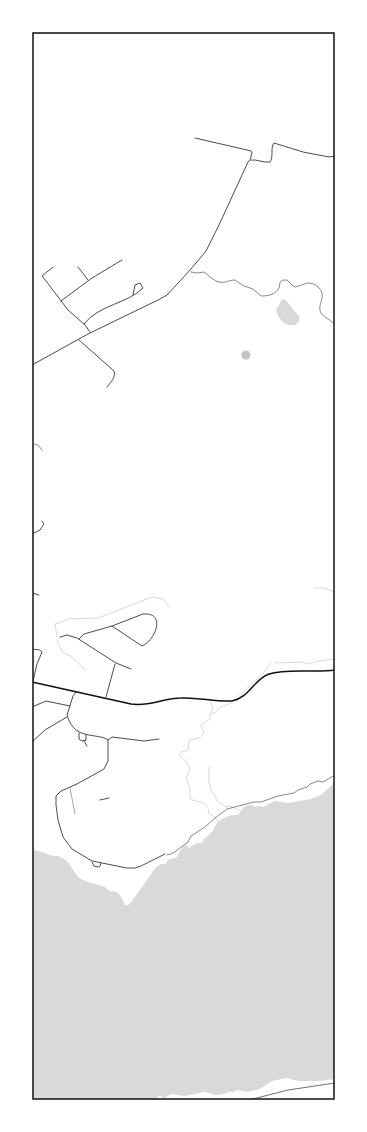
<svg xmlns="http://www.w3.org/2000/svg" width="367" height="1132" font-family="Lato,sans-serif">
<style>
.water{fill:#d9d9d9}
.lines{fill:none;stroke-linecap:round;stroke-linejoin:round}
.stream{stroke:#d9d9d9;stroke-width:1}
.building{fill:#c4c4c4}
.path{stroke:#111;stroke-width:0.5}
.service{stroke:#4c4c4c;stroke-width:0.5}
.minor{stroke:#4c4c4c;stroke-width:1}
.secondary{stroke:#111;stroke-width:1.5}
.rail{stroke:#707070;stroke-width:1}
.neatline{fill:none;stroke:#111;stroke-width:1.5}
</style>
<rect width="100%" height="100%" fill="#fff"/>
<!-- water -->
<path class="water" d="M283,299c5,2 11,12 16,17v5l-3,4c-11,2 -18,-5 -20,-16 4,-3 4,-8 7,-10z
M335,781v298l-15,2h-21l-13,-3 -14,3 -12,8 -8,2 -6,1 -4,-1 -6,-1 -2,2h-6l-4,2 -9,1 -11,-3 -19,4 -14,-2 -8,5 -2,-3h-2l-2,4h-125v-250c10,0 17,7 27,6l1,2h3c9,6 11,17 18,21 6,3 14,5 21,7 3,0 5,4 8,5 5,2 1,-2 6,1 5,2 7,8 9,13h3l4,-4 24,-34 5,-3h5l2,-4 9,-3 6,-11 4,-1 1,1v1l1,1 8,-5h5l2,-2 -1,-1 6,-5 5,-6v-1l4,-7h2c5,-5 11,-6 18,-6l6,-8 2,-1 5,-1 5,2 3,-1 4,1 12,-6 13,2 23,-4 10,-4 10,-9z"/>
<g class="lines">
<!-- stream -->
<path class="stream" d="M314,588h10l11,4
M57,637l-2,-13 14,-5 29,-1 54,-21 11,2 6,8
M57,640l2,6 4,7 8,3 15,15
M275,663l27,-1 7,2 9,-3 17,-2
M237,698l26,-25 8,-10
M211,702l2,7 -3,6v4l-9,6 3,8 -5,5 -10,2 -1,10 -7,2 -2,3 8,7 1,4 2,2 -4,10 4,10v11c5,3 16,2 18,9 1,2 0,4 1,6l6,3 3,4
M211,714l5,-2 3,-4 12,-5
M211,766l-2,2v14l2,8 5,7v3l10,7 4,-1 11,5"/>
</g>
<!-- building -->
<path class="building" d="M241.5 355a4.5 4.5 0 1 1 9 0a4.5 4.5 0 1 1-9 0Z"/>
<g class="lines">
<!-- path -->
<path class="path" d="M191,272l6,1 7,-1c7,5 12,12 21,10 4,-1 7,-2 10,-2l9,6 9,3 8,7c7,0 14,-1 18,-8 1,-2 0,-5 2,-7 1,-1 4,-1 6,-1l5,5 3,2c5,-1 8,-3 13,-4 3,0 6,1 9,3 12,10 -1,18 4,27 3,5 9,6 12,10h2
M34,444l4,1 4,5
M167,855l4,-1 5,-3 12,-9 3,-6 14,-9 10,-9 12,-9 27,-7h7l17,-6 16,-3 4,-3 9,-3 3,-3 8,-3 5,1 12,-7"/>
<!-- service -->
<path class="service" d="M70,788l5,26"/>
<!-- minor -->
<path class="minor" d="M251,160c6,-1 12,3 19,2 4,-6 0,-14 4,-19l29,9 26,5 6,-1
M53,267l-11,9 1,1 25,33 17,15 5,7
M78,267l10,13
M61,301l31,-23 30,-18
M84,324c14,-19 45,-21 59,-36l-3,-5 -5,2 -2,10
M79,340l35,31c2,6 -3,11 -7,16
M32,365l56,-31 70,-34 9,-5 24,-26 15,-18 13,-26 29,-63 2,-2 2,-7 -1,-2 -4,-1 -52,-12
M32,534l8,-4 4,-6 -2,-3
M32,593l7,2
M60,637l7,-2 10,3 39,25 15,6
M79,639l5,-5 28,-8 31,-12c24,-2 12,27 -1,32l-30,-20
M32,649l8,1 2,2 -5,12 -4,17
M76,692l-3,4 -6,19c5,16 13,19 28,21 5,1 9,1 13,4l4,-3 32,4 15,-2
M106,697l9,-33
M32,707l14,-6 24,5
M79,733v6l3,2 4,-1v-5
M108,740v21l-4,8 -27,15 -16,7 -5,5v9l2,15 5,17 9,12 20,12 35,7h8l6,-2 24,-12
M84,741l3,5
M32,742l13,-12 22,-13
M100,800l9,-2
M92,862l2,4 4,1 2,-1 1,-3"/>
<!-- secondary -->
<path class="secondary" d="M32,682l99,22c18,3 33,-6 50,-6 17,-1 34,4 51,3 17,-3 22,-22 37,-27 18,-6 46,-1 66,-4"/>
<!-- rail -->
<path class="rail" d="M249,1100l39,-10 47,-7"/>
</g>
<!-- border -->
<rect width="367" height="1132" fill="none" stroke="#ffffff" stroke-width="66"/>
<rect x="33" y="33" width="301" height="1066" class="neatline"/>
</svg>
